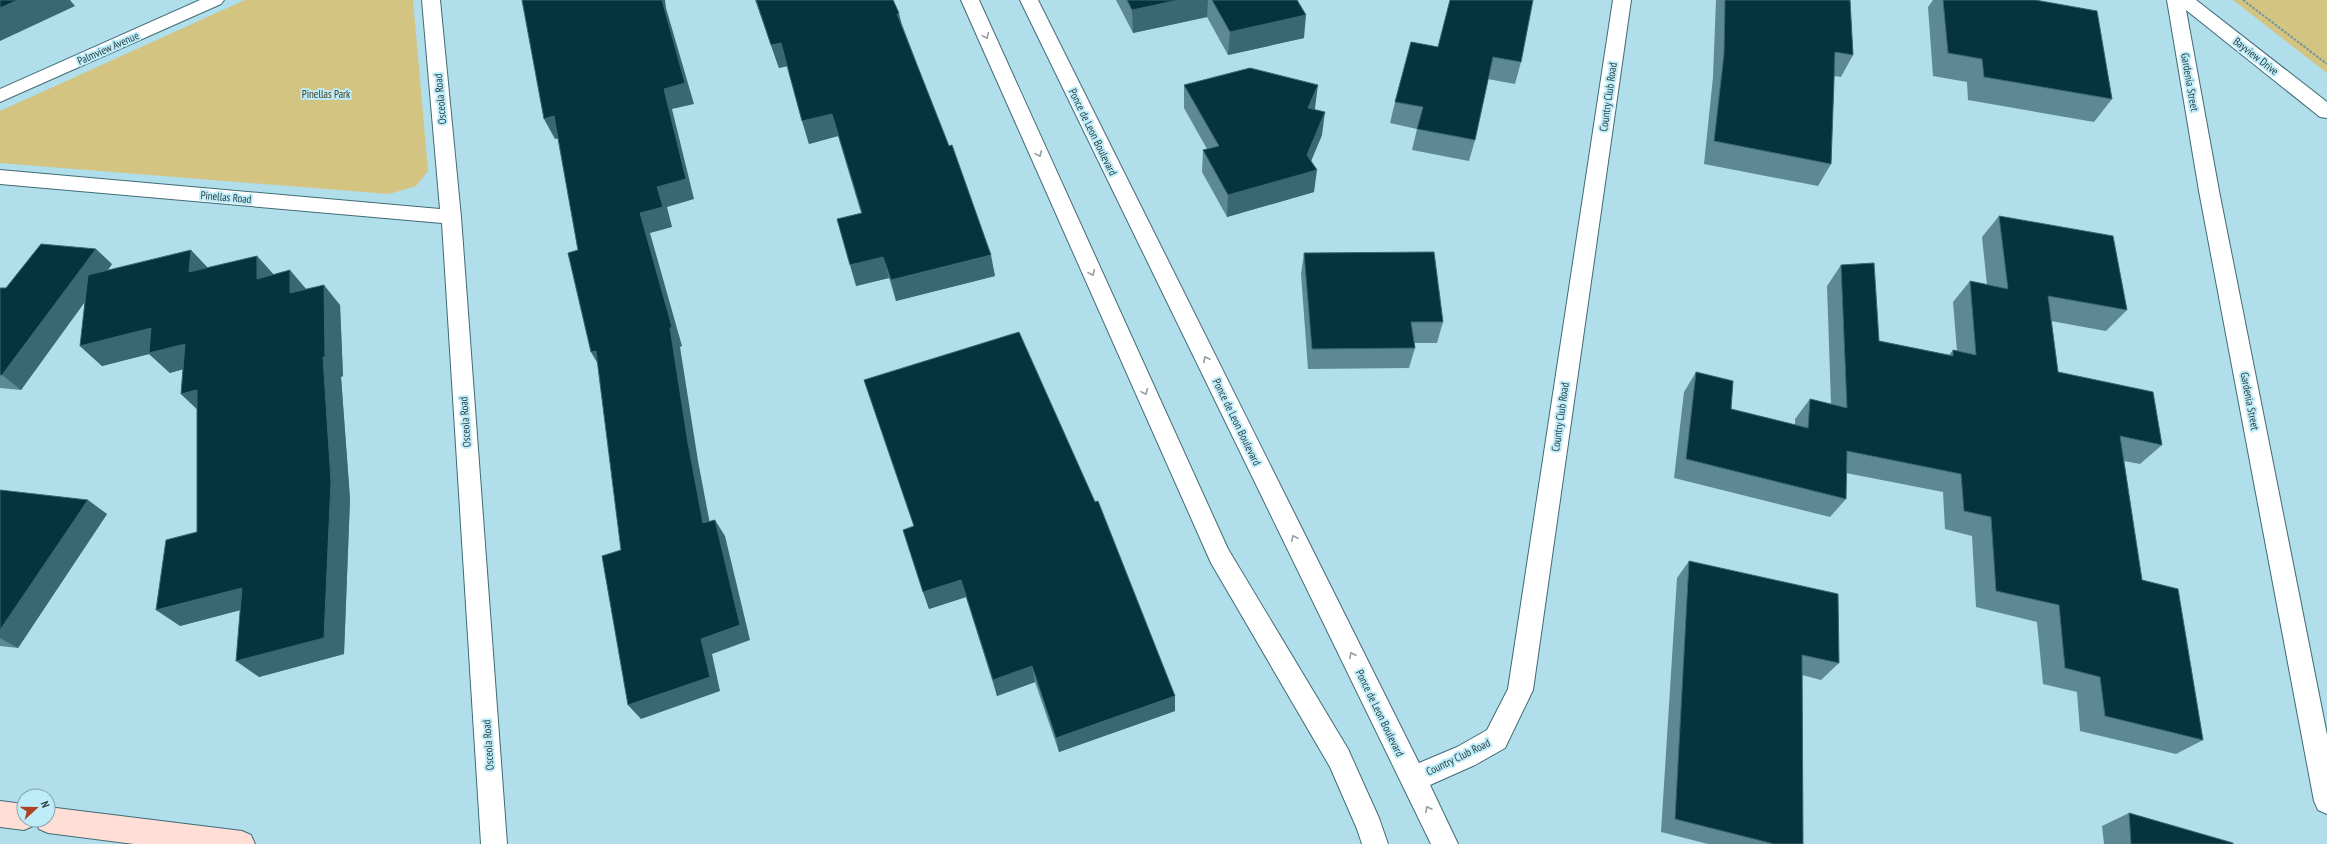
<svg xmlns="http://www.w3.org/2000/svg" width="2327" height="844" font-family="'PT Sans Narrow',sans-serif">
<style>
.green{fill:#d3c481}
.lines{fill:none;stroke-linecap:round;stroke-linejoin:round}
.street-casing{stroke:#416b76;stroke-width:2}
.secondary-casing{stroke:#416b76;stroke-width:2}
.path{stroke:#72929b;stroke-width:2;stroke-dasharray:2.5 1.5;stroke-linecap:butt}
.street{fill:#fff;fill-rule:evenodd}
.secondary{fill:#feded5;fill-rule:evenodd}
.wall{fill:#5c8994}
.shaded-wall{fill:#396772}
.building{fill:#06343e;stroke:#396772}
.oneway{stroke:#959ea1}
.labels{text-anchor:middle;dominant-baseline:central;stroke-width:4;stroke-linejoin:round;paint-order:stroke}
.street-label{font-size:11px;fill:#2b3e43;stroke:#beecf9}
.park-label{font-size:11px;fill:#413a19;stroke:#beecf9}
</style>
<rect width="100%" height="100%" fill="#b1deeb"/>
<!-- green -->
<path class="green" d="M245,0h168l15,171 -12,15 -27,8 -389,-31v-52z
M2233,0h94v73z"/>
<g class="lines">
<defs>
<path id="street" d="M200,0h24l-3,4 -221,98v-13z
M422,0h18l21,217 46,627h-26l-39,-621 -442,-39v-14l440,39z
M961,0h18l249,549 120,200 31,69 9,26h-26l-5,-15 -27,-62 -119,-204z
M1020,0h18l381,763 38,-16 30,-17 21,-41 105,-689h18l-98,690 -28,58 -30,17 -45,20 28,59h-27z
M2167,0h29l131,102v16l-7,-1 -134,-107 33,181 108,544v79l-9,-4 -4,-9 -115,-610z"/>
<path id="secondary" d="M0,801l24,3v16h24v-13l194,24 9,4 4,9h-121l-86,-11 -9,-4 -4,-7 -2,4 -9,4 -24,-3z"/>
</defs>
<!-- street casing -->
<use href="#street" class="street-casing"/>
<!-- secondary casing -->
<use href="#secondary" class="secondary-casing"/>
<!-- path -->
<path class="path" d="M2243,0l84,64"/>
<!-- street -->
<use href="#street" class="street"/>
<!-- secondary -->
<use href="#secondary" class="secondary"/>
</g>
<!-- wall -->
<path class="wall" d="M755,0h138l9,24 93,252 -99,25 -7,-23 -33,8 5,-73 -23,-77 -29,8 -22,-78 -8,2z
M1116,0h181l7,38 -76,17 -21,-38 -74,16z
M1716,0h134l3,55 -12,22 -7,-1 -3,88 -13,22 -114,-22 9,-87z
M1933,0h10l169,99 -18,23 -126,-22 -1,-18 -34,-6 -5,-69z
M1411,42l110,20 -6,22 -27,-5 -13,61 -6,21 -57,-11 5,-21 -27,-6 5,-21z
M1184,85l131,23 -1,2 8,25 -11,26 3,31 -87,25 -25,-45 1,-22 4,-1 -23,-41z
M1999,216l128,94 -21,21 -55,-10 7,51 104,73 -22,19 -16,-3 18,119 61,160 -27,14 -96,-23 -3,-39 -34,-8 -6,-62 -61,-15 -4,-71 -27,-7 -2,-37 -97,-19v26l-16,18 -156,-39 10,-86 12,-20 35,37 64,16v-6l15,-20 21,5 -4,-118 14,-21 38,76 70,14 4,-5 4,1 -4,-49 17,-21 17,4 -5,-48z
M1304,253l139,69 -6,21h-23l1,5 -6,20 -101,1 -7,-95z
M257,256l16,18 67,31 3,71 -2,1 9,122 -6,155 -85,23 -19,-67 -60,16 17,-94v-123l-16,-15 2,-25 -13,4 -21,-19 -47,12 -22,-20 5,-44 -64,88 -21,-2v-100h6l106,-24 -4,6 100,-2z
M0,490l107,24 -89,134 -18,-2z
M903,530l272,166v15l-116,41 -24,-70 -38,14 -31,-99 -37,12z
M1689,561l150,102 -18,17 -19,-5 1,169h-95l-47,-12 16,-254z
M2129,813l104,31h-129l-2,-18z"/>
<!-- shaded-wall -->
<path class="shaded-wall" d="M18,0h52l5,6 -75,35v-33z
M662,0h3l1,8 28,96 -22,5 22,90 -27,8 5,20 -22,6 32,113 -2,1 18,114 15,79 -10,-17 -63,-310 17,-26 7,-98z
M1179,0h29l-1,17 -74,16 -1,-23z
M899,13l5,23 -7,-22z
M1306,15l-2,23 -76,17 2,-23z
M781,43l7,23 -9,2 -8,-23z
M1318,85l-3,23 -10,23 3,-23z
M1325,112l-3,23 -16,38 11,-3 -3,22 -87,25 1,-22 79,-40z
M832,114l6,22 -29,8 -7,-23z
M554,116l11,21 -10,2 -11,-20z
M96,249l16,15 -91,126 -19,-15z
M191,250l19,20 -21,2z
M991,255l4,21 -99,25 -5,-21z
M257,256l18,20 -18,3z
M883,257l6,21 -33,8 -6,-21z
M290,270l17,20 -17,3z
M324,285l16,20 3,71 -2,1 9,122 -6,155 -85,23 -23,-16z
M151,328l34,16 20,19 -35,10 -21,-19 -47,12 -22,-20z
M596,351l6,20 -11,-19z
M197,390l5,24 -21,-20z
M88,500l19,14 -89,134 -18,-10v-8z
M715,520l10,16 25,104 -38,14 8,37 -79,28 -13,-14 73,-66z
M961,580l5,17 -37,12 -6,-17z
M242,588l22,16 -84,22 -24,-16z
M1032,666l3,16 -38,14 -4,-16z
M1175,696v15l-116,41 -3,-14z"/>
<!-- building -->
<path class="building" d="M0,0h18l-18,8z
M522,0h140l23,83 -21,6 22,90 -29,8 6,20 -23,6 32,114 -2,1 18,115 15,80 12,-3 25,105 -39,14 9,38 -82,28 -26,-149 19,-6 -25,-199 -5,1 -23,-99 10,-3 -24,-134 -10,3z
M756,0h137l6,13 -2,1 52,132 3,-1 39,110 -100,25 -8,-23 -33,8 -13,-46 25,-6 -30,-99 -30,7 -21,-78 -10,2z
M1127,0h52l-47,10z
M1212,0h85l9,15 -76,17z
M1450,0h83l-12,62 -28,-5 -18,83 -58,-11 6,-22 -28,-5 16,-60 27,5z
M1725,0h125l3,55 -18,-3 -4,112 -117,-23 10,-87z
M1943,0h92l62,11 15,88 -128,-22 -2,-18 -34,-6z
M1250,68l68,17 -10,23 17,4 -18,43 10,15 -89,25 -25,-45 16,-4 -35,-61z
M1999,216l114,20 14,74 -79,-14 10,76 95,20 9,53 -42,-9 22,144 36,9 25,151 -98,-24 -5,-39 -35,-9 -6,-63 -63,-14 -5,-74 -27,-6 -3,-37 -114,-23 -1,48 -160,-40 10,-87 37,9 -2,28 77,19 2,-29 37,9 -6,-143 33,-2 5,78 74,15v-6l23,5 -6,-74 38,8z
M41,244l55,5 -94,126h-2v-87h6z
M191,250l-2,22 68,-16v23l33,-9v23l34,-8 1,72h-2l8,124 -7,157 -88,23 6,-73 -86,22 10,-70 31,-8v-142l-16,4 4,-50 -36,9 2,-25 -71,18 8,-71z
M1434,252l9,70h-32l4,26 -103,1 -8,-96z
M1019,332l76,170 3,-1 77,195 -119,42 -24,-72 -39,14 -32,-100 -38,12 -20,-62 11,-4 -50,-146z
M0,490l88,10 -88,130z
M1689,561l149,33 1,69 -37,-8 1,189h-29l-99,-25z
M2129,813l104,30v1h-102z"/>
<!-- one-way arrows -->
<defs><path id="oneway-chevron" d="M-2-3.5L2.5 0L-2 3.5" fill="none" stroke-width="1.6" stroke-linecap="round" stroke-linejoin="round"/></defs>
<g class="oneway">
<use href="#oneway-chevron" transform="translate(986 36) rotate(66)"/>
<use href="#oneway-chevron" transform="translate(1039 154) rotate(66)"/>
<use href="#oneway-chevron" transform="translate(1092 273) rotate(66)"/>
<use href="#oneway-chevron" transform="translate(1206 359) rotate(-116)"/>
<use href="#oneway-chevron" transform="translate(1145 392) rotate(66)"/>
<use href="#oneway-chevron" transform="translate(1294 538) rotate(-116)"/>
<use href="#oneway-chevron" transform="translate(1352 655) rotate(-116)"/>
<use href="#oneway-chevron" transform="translate(1428 809) rotate(-117)"/>
</g>
<g class="labels">
<!-- street labels -->
<g class="street-label">
<text transform="translate(108 48) rotate(-24)">Palmview Avenue</text>
<text transform="translate(2256 56) rotate(38)">Bayview Drive</text>
<text transform="translate(2190 82) rotate(80)">Gardenia Street</text>
<text transform="translate(1608 97) rotate(-82)">Country Club Road</text>
<text transform="translate(440 99) rotate(-95)">Osceola Road</text>
<text transform="translate(1093 132) rotate(64)">Ponce de Leon Boulevard</text>
<text transform="translate(226 197) rotate(5)">Pinellas Road</text>
<text transform="translate(2250 401) rotate(79)">Gardenia Street</text>
<text transform="translate(1560 417) rotate(-82)">Country Club Road</text>
<text transform="translate(465 422) rotate(-94)">Osceola Road</text>
<text transform="translate(1237 422) rotate(64)">Ponce de Leon Boulevard</text>
<text transform="translate(1380 713) rotate(64)">Ponce de Leon Boulevard</text>
<text transform="translate(488 745) rotate(-94)">Osceola Road</text>
<text transform="translate(1458 757) rotate(-26)">Country Club Road</text>
</g>
<!-- park labels -->
<g class="park-label">
<text x="326" y="94">Pinellas Park</text>
</g>
</g>
<!-- north arrow -->
<g transform="translate(36 808) rotate(69)"><circle r="19" fill="#beecf9" stroke="#83a6b0"/>
<path d="M0-3L7 15L0 10L-7 15Z" fill="#ac4324"/>
<text y="-6" font-size="11" font-weight="bold" text-anchor="middle" fill="#2b3e43">N</text>
</g>
</svg>
